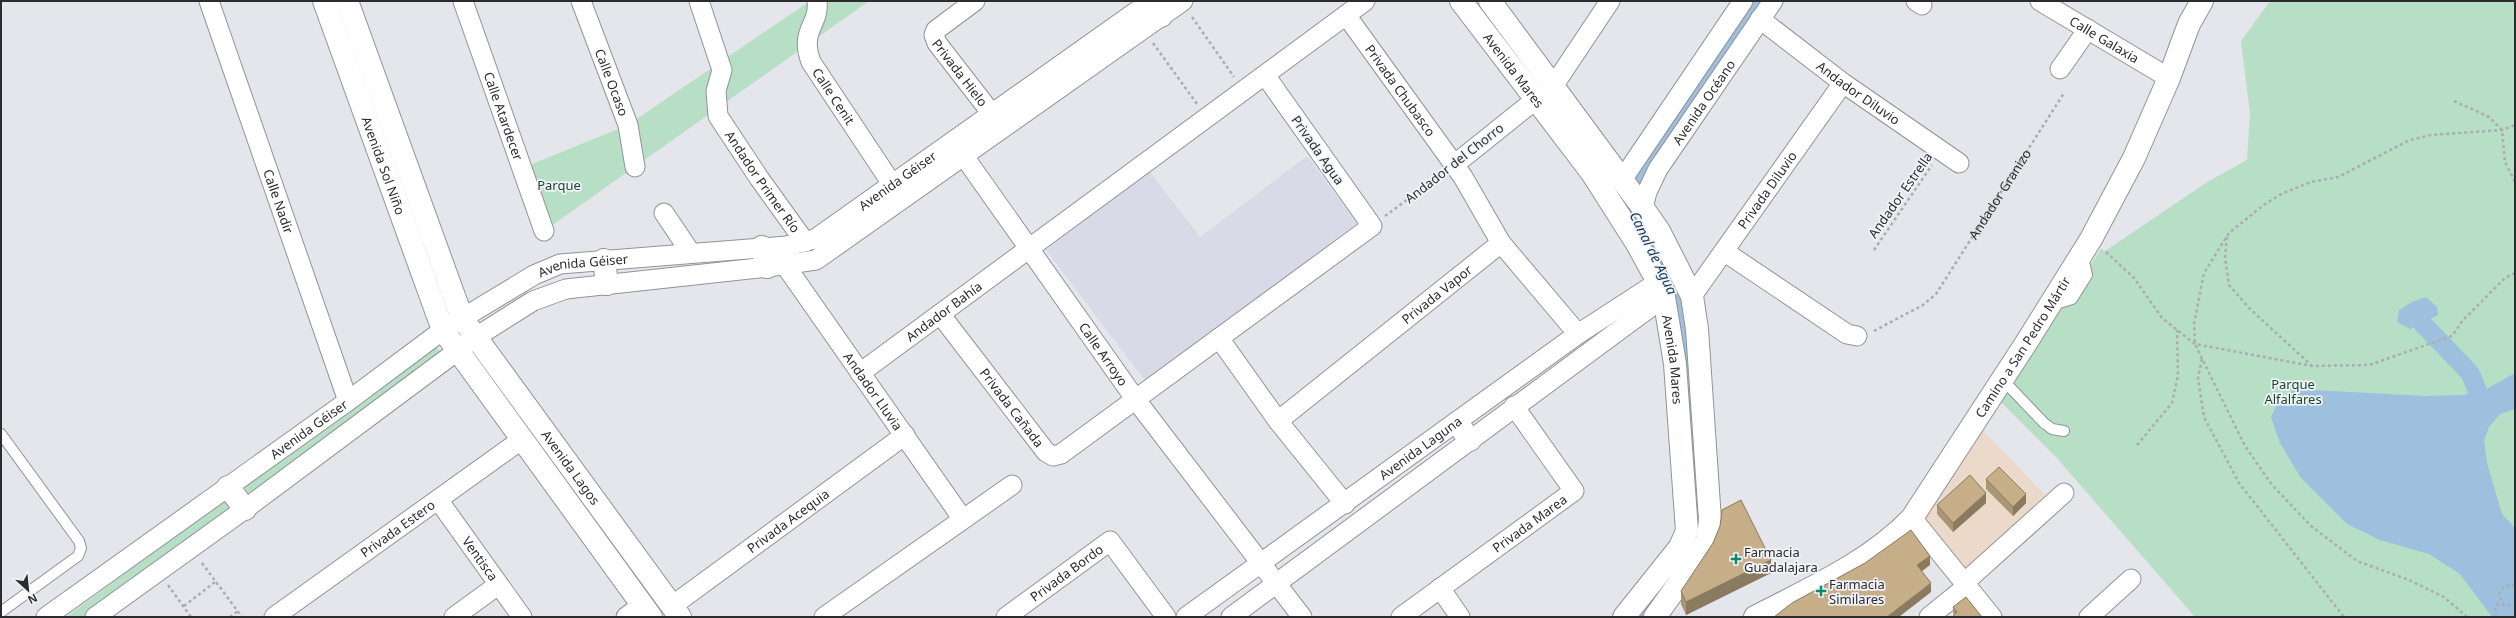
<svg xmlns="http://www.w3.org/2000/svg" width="2516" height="618" font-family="'Noto Sans',sans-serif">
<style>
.commercial{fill:#ebd9c9}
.built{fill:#d8dbe7}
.green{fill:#b6dfc6}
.water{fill:#9dc0df}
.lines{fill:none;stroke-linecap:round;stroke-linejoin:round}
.canal{stroke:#9dc0df;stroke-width:19}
.lane-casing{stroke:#929398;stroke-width:12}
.street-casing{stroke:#929398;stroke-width:21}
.secondary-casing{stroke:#929398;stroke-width:24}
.path{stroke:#abacb0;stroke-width:2.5;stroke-dasharray:3 3;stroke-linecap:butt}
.lane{stroke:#fff;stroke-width:10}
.street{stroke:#fff;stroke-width:19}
.secondary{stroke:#fff;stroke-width:22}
.wall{fill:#a99675}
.shaded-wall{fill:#8a7a5f}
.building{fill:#c5ae88;stroke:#8a7a5f}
.poi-dot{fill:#0c896c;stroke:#f2f3f8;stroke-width:1.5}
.labels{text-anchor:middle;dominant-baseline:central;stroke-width:3.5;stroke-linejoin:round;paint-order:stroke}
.street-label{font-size:13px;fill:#2c2c2e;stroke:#f2f3f8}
.park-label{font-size:13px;fill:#15482f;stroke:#f2f3f8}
.poi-label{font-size:13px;fill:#2c2c2e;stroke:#f2f3f8;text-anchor:start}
.water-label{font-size:14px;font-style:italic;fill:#113958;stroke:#f2f3f8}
</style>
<rect width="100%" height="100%" fill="#e5e6eb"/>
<!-- commercial -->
<path class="commercial" d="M1981,428l64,67 -80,77 -42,-56z"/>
<!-- built -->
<path class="built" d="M1307,156l50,67 -211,159 -100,-132 104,-78 50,65z"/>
<!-- green -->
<path class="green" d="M810,1h59l-325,230 -22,-63 106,-43z
M2270,1h245v616h-320l-139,-160 -56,-56 101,-152 4,2 104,-70 38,-21 3,-47 -9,-72z
M435,345l8,10 -360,262h-17z"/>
<!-- water -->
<path class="water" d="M2426,297l11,10 1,8 -28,14 -13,-7 2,-12 13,-8z
M2515,373v36l-15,5 -11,13 -5,13 3,23 15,51 13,14v89h-23l-32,-43 -31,-20 -49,-14 -33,-16 -46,-46 -21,-35 -9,-26 8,-16 17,-12 129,7 37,-1 21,-4z"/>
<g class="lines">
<!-- canal -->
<path class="canal" d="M2423,324l47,49 8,19
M1697,490l-15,-172 -14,-44 -37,-66 1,-15 11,-22 114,-170
M1640,617l26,-32"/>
<defs>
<path id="lane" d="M2053,305l19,-6 15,-24 -4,-18
M2002,379l42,44 8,6 12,2
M1,434l78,107 2,7 -3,8 -77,56"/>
<g id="street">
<path id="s2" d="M209,1l139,400"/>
<path id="s3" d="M463,1l81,230"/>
<path id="s4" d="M581,1l47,124 7,42"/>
<path id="s5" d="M699,1l23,69 -6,21 2,25 41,62 46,64"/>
<path id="s6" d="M817,1c3,24 -18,29 -6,61l81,122"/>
<path id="s7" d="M975,1l-39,29 -2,5 3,8 55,71"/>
<path d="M1916,1l6,4"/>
<path id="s8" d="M2040,1l129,77"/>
<path id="s9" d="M1346,15l117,162 38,66 77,91"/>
<path id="s10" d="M1760,19l83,64 116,80"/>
<path d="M2060,69l28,-40"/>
<path d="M1554,85l56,-84"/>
<path id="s11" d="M956,145l180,255 166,217"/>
<path d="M1454,165l81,-65"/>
<path d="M1622,180l121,-179"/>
<path id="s12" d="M1643,208l4,-16 11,-23 115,-168"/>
<path d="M664,213l27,40"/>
<path d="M1725,252l122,82 10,2"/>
<path id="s13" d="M785,265l177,253"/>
<path id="s14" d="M1692,296l151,-213"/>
<path id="s15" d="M940,314l106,138 7,4 8,-2 311,-228 -107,-151"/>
<path d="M1219,338l59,83 67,83"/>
<path id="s16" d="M860,373l505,-372"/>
<path id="s17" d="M1278,421l223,-178"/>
<path id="s18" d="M439,501l83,116"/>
<path d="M1912,518l80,99"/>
<path d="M1964,583l100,-90"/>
<path d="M1440,588l20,29"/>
<path id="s19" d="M672,606l233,-171"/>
<path id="s20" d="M46,617l302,-216 95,-71 91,-55 26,-11 226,-18 29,-7 336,-238"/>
<path d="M95,617l150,-108 231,-172 57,-36 33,-12 201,-22 49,-7 367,-259"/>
<path id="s21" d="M274,617l247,-177"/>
<path d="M454,617l44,-32"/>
<path d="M626,617l16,-12"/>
<path d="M824,617l188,-132"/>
<path id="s22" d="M1006,617l104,-76 56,76"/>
<path id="s23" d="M1186,617l392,-283 80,-52"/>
<path d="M1231,617l433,-320"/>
<path id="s24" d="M1401,617l173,-126 -60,-85"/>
<path d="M1929,617l37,-30"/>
<path d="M2089,617l42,-38"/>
</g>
<g id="secondary">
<path id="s25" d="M324,1l119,329 208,287"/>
<path id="s26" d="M347,1l115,317 218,299"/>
<path id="s27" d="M1461,1l131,172 44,69 22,40 6,15 11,67 12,167 -7,16 -56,70"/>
<path d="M1490,1l153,207 16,23 33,65 5,33 13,191 -2,18 -6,13 -47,66"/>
<path d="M1150,2l11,14"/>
<path d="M762,247l5,20"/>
<path d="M604,260l3,24"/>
<path d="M1457,423l13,17"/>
<path d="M228,487l17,22"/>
<path id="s28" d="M1755,617c54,-28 115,-55 157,-99l116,-178 63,-101 43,-81 35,-80 20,-54 13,-23"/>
</g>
</defs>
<!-- lane casing -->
<use href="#lane" class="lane-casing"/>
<!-- street casing -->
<use href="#street" class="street-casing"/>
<!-- secondary casing -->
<use href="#secondary" class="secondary-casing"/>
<!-- path -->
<g class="path">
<path d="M1192,17l42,60"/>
<path d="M1153,43l44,61"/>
<path d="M2454,101l35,16 13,13 3,32 10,20"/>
<path d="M1385,216l56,-41"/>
<path d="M2227,237l-2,20 4,28 20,23 63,58"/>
<path d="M1874,250l58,-85"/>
<path d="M2106,252l28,26 28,40 33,26 117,22 57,-1 83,-29 11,-16 42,-42 10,-5"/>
<path id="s1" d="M1874,331l49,-26 13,-11 128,-201"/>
<path d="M2202,359l-4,19 6,39 35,66 105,134"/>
<path d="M2137,445l35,-42 6,-28 -1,-45"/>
<path d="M202,563l40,54"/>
<path d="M168,585l23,32"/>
<path d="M2515,585l-11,1 -5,8 5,11h11"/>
<path d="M184,606l31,-24"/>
<path d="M230,617l8,-6"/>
<path d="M2467,617l-23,-20 -35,-17 -52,-19 -46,-35 -39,-41 -27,-39 -34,-69 -16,-33 -1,-20 10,-51 25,-40 36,-29 18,-11 28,-11 27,-5 72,-37 21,-5 71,-5 13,-5"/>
<path d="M2496,617l-1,-10 6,-5"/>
</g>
<!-- lane -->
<use href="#lane" class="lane"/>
<!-- street -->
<use href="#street" class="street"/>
<!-- secondary -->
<use href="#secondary" class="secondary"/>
</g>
<!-- wall -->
<path class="wall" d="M1986,479l40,24 -13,13 -27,-27z
M1986,503l-33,29 -16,-18v-9z
M1771,573l-85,42 -5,-11v-13z
M1953,607l29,10 -27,-2 -2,-2z"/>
<!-- shaded-wall -->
<path class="shaded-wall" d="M1986,493v10l-33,29v-9z
M2026,494v9l-13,13v-9z
M1930,556v9l-13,10v-10z
M1771,560v13l-85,42v-13z
M1931,583v9l-32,25h-12z"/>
<!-- building -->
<path class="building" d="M1999,467l27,27 -13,13 -27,-28z
M1970,475l16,18 -33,30 -16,-18z
M1741,500l30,60 -85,42 -5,-11 32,-48 7,-17 2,-16z
M1911,530l19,26 -13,9 14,18 -44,34h-113l18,-14 73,-40z
M1966,597l16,20h-30l5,-5 -4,-5z"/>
<!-- markers -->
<g class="poi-dot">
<path d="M1734 553h4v4h4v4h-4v4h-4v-4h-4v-4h4z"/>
<path d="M1819 585h4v4h4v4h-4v4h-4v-4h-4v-4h4z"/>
</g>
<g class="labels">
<!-- street labels -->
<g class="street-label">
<text stroke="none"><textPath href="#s8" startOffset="75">Calle Galaxia</textPath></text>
<text stroke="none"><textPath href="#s27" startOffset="87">Avenida Mares</textPath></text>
<text stroke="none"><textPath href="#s7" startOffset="100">Privada Hielo</textPath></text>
<text stroke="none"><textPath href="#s4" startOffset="87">Calle Ocaso</textPath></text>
<text stroke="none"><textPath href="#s9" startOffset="93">Privada Chubasco</textPath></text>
<text stroke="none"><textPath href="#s10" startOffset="123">Andador Diluvio</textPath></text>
<text stroke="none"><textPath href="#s6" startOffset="104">Calle Cenit</textPath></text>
<text stroke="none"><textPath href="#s12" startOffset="123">Avenida Océano</textPath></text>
<text stroke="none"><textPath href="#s3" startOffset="122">Calle Atardecer</textPath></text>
<text transform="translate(1318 150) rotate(55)">Privada Agua</text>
<text transform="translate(1454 163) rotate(-38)">Andador del Chorro</text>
<text stroke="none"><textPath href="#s25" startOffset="175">Avenida Sol Niño</textPath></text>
<text stroke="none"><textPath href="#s20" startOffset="982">Avenida Géiser</textPath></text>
<text stroke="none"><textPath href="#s5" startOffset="199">Andador Primer Río</textPath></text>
<text stroke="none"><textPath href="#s14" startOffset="130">Privada Diluvio</textPath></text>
<text stroke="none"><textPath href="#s1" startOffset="191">Andador Granizo</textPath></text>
<text transform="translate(1900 195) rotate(-55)">Andador Estrella</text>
<text stroke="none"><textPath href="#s2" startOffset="212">Calle Nadir</textPath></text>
<text stroke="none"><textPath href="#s20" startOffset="647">Avenida Géiser</textPath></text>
<text stroke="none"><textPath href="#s17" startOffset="203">Privada Vapor</textPath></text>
<text stroke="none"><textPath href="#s16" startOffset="104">Andador Bahía</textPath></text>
<text stroke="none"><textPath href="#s28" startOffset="390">Camino a San Pedro Mártir</textPath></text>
<text stroke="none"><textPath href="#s11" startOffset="256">Calle Arroyo</textPath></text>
<text stroke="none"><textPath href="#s27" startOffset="423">Avenida Mares</textPath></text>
<text stroke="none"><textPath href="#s13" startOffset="154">Andador Lluvia</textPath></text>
<text stroke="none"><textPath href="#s15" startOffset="118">Privada Cañada</textPath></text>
<text stroke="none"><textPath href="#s20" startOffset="323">Avenida Géiser</textPath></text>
<text stroke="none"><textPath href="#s23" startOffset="289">Avenida Laguna</textPath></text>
<text stroke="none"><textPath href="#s26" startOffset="522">Avenida Lagos</textPath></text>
<text stroke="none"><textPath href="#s19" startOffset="144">Privada Acequia</textPath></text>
<text stroke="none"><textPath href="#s24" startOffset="159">Privada Marea</textPath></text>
<text stroke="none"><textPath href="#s21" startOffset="152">Privada Estero</textPath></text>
<text stroke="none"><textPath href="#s18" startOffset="71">Ventisca</textPath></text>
<text stroke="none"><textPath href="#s22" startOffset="75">Privada Bordo</textPath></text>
</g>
<!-- park labels -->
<g class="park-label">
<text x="559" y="185">Parque</text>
<text x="2293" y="384">Parque<tspan x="2293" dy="15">Alfalfares</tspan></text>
</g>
<!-- poi labels -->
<g class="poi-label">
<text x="1744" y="552">Farmacia<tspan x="1744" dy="15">Guadalajara</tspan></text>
<text x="1829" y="584">Farmacia<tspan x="1829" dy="15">Similares</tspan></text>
</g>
<!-- water labels -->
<g class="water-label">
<text transform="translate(1654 253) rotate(64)">Canal de Agua</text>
</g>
</g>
<!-- border -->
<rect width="2516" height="618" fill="none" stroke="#2c2c2e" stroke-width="4"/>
<!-- north arrow -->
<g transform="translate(28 590) rotate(153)" stroke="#f2f3f8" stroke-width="3" paint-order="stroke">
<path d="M0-3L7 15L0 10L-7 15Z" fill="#2c2c2e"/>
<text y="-6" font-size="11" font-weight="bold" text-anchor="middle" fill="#2c2c2e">N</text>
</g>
</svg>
